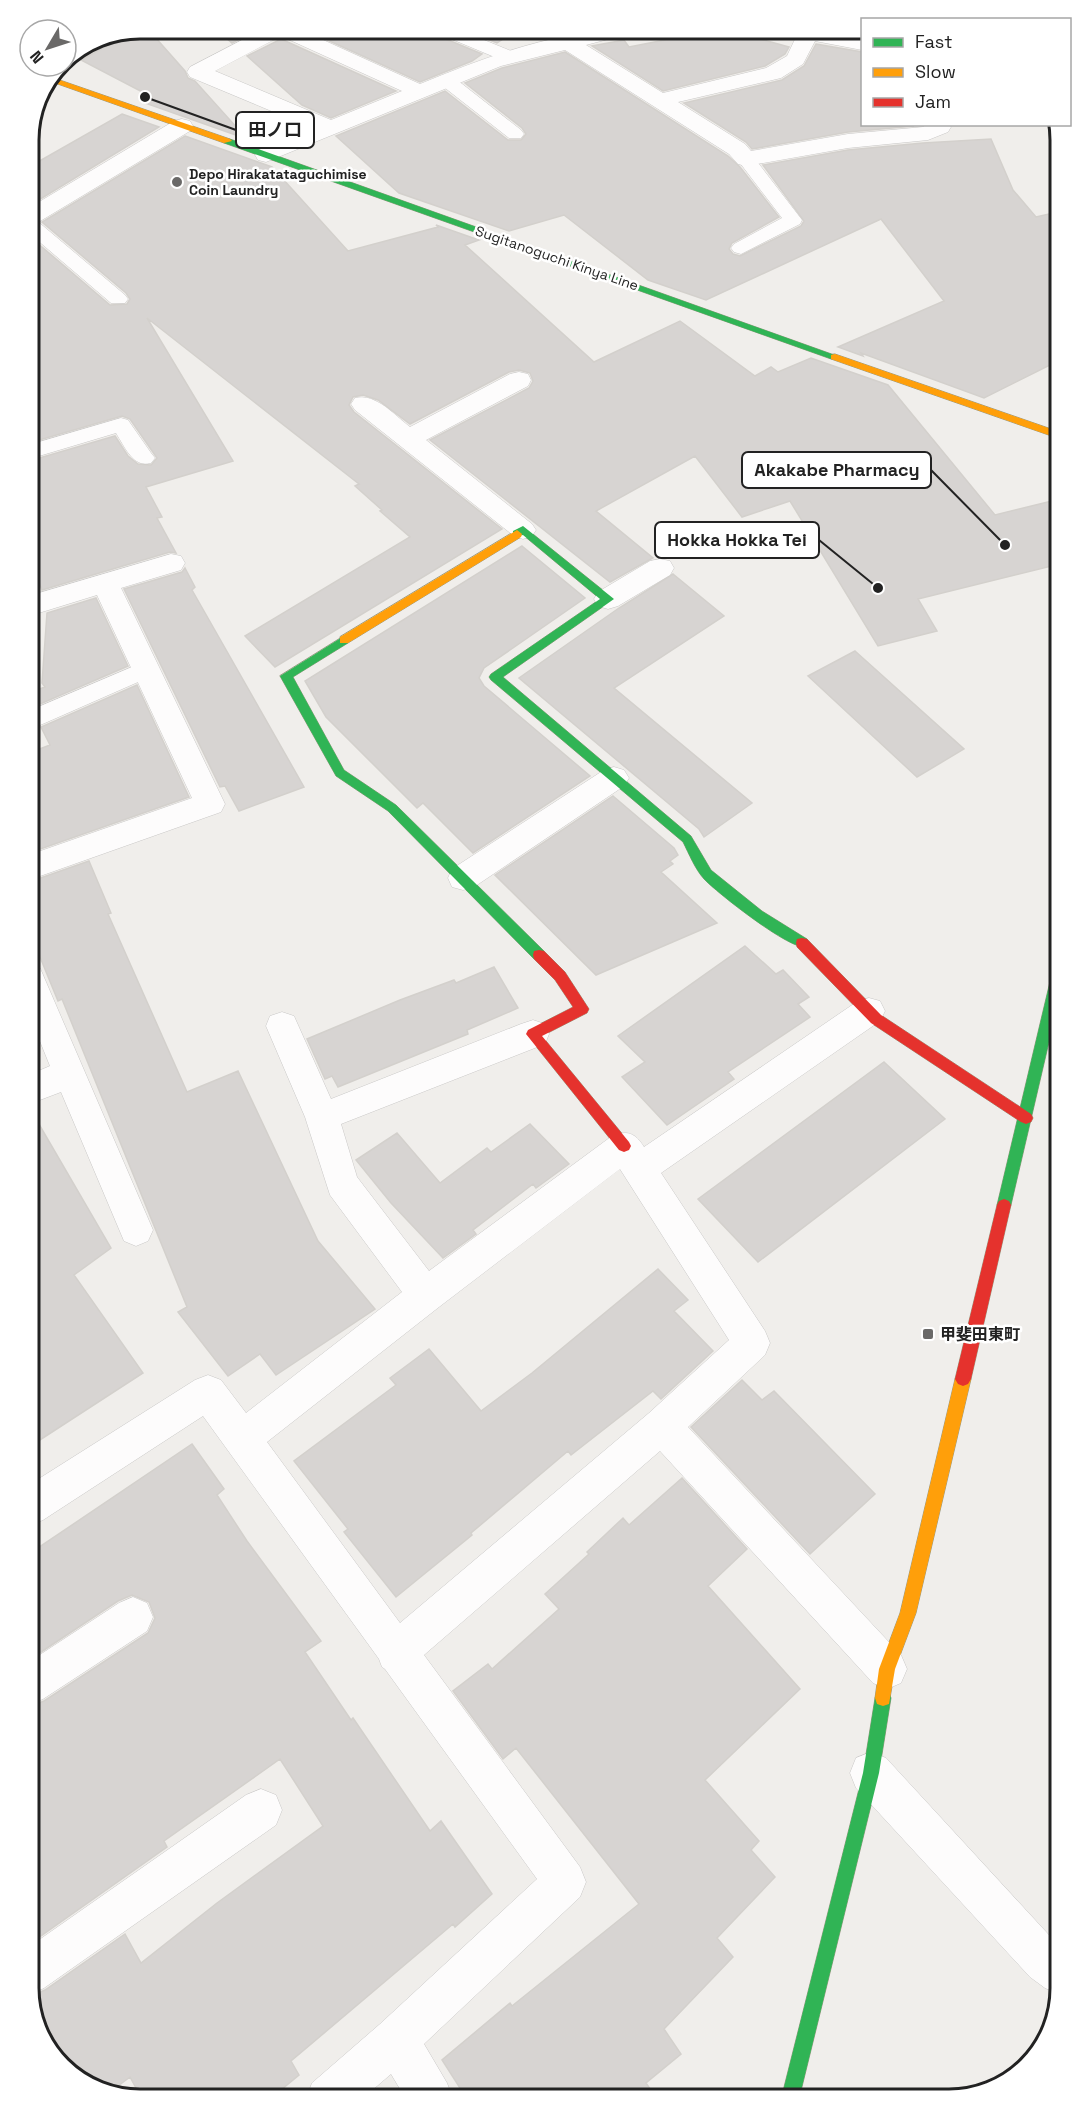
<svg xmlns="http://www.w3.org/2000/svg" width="1089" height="2128" font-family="'Space Grotesk','Noto Sans JP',sans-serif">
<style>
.building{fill:#d7d4d2;stroke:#d3d0cc;stroke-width:1.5}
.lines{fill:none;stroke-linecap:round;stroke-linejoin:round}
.lane-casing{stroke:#c9c8c7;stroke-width:1}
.street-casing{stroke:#c9c8c7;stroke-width:1}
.fast-casing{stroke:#999a82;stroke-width:1}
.slow-casing{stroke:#999a82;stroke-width:1}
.jam-casing{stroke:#999a82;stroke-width:1}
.lane{fill:#fdfcfc;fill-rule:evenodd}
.street{fill:#fdfcfc;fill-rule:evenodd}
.fast{fill:#30b455;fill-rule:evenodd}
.slow{fill:#ff9f0a;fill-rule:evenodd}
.jam{fill:#e5322d;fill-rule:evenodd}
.poi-dot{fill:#6a6968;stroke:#fff;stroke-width:2}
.labels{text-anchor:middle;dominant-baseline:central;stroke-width:5;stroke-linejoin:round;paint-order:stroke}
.far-poi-label{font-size:14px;font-weight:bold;fill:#222;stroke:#fff;text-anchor:start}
.far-street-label{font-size:14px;fill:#222;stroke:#fff}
.poi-label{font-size:16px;font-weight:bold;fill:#222;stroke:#fff;text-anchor:start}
.rim{fill:none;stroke:#222;stroke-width:3}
.leader{fill:none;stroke:#222;stroke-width:2}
.callout-dot{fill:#222;stroke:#fff;stroke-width:2}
.callout{fill:#fff;stroke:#222;stroke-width:2}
.callout-label{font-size:18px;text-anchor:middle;font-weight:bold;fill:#222}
</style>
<rect width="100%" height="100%" fill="#f0eeeb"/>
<!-- building -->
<path class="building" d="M147,28l38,43 3,7 7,3 52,58 -105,-37 10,-5 -71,-37 54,-30z
M216,29h43l-27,14z
M303,29h130l3,6 46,19 -10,7 -52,21z
M462,29h56l-21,14z
M691,29h34l64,18 -4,7 -20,12 -102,25 -71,-45 32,-6 5,7 56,-11z
M281,39l115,52 -65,27 -29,-13 -55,-49z
M816,44l46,8v72l52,2 -66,6 -96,17 -6,-7 -62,-39 98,-23 22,-14z
M565,52l163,104 12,11 39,50 -47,26 -3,6 4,5 7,2 61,-30 3,-5 -41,-56 85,-15 75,-7 68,-4 22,51 23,27 22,-5 -2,62 4,7v79l-76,38 -123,-45 2,3 -25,-9 106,-46 -63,-82 -175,81 -58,-20 -84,-65 -55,16 -110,-38 -63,-57 109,-45 63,49h13l5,-6 -4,-6 -57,-45 37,-15z
M122,114l37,13 -130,79v-39z
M185,136l87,31 76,84 90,-24 -2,-2 43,15 -14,5 129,117 86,-41 75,55 16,-9 7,5 33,-14 77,27 107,130 65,-16v65l-142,35 19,32 -59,15 -88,-145 -48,16 -47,-61 -99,55 57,47 -43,24 -180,-142 99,-52 4,-7 -3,-8 -11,-3 -10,2 -99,52 -32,-24 -15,-5 -10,2 -4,8 5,7 148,117 -227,138 -30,-31 165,-99 -30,-26 2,-1 -27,-24 4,-2 -212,-166 86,143 -87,26 16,30 -5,1 19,35 -6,-1 -128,38 -13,-34v-95l86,-25 13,20 10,8 13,1 6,-7 -27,-39 -8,-3 -93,27v-207l81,69 17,-1 3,-5 -4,-6 -84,-71z
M522,546l63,52 -101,70 -5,10 5,8 106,90 -117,77 -50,-50 -6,5 -91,-91 -21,-36z
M185,568l10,19 -3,3 112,197 -65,24 -14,-25 -5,1 -96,-198 58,-17z
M673,574l51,42 -110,72 138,115 -48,34 -5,-8 -180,-151 100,-70z
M96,598l32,68 -97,42 -2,-15 16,-6 -3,-4 5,-70z
M855,651l109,98 -47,28 -109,-101z
M137,685l52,112 -160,56v-100l21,-8 -9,-18z
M613,796l61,52 4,7 -8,6 3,3 -12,8 56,51 -121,52 -101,-100z
M89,861l22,52 -3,1 79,178 51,-21 80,170 57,68 -99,66 -16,-21 -32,22 -50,-64 9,-5 -125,-308 -4,2 -29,-71v-48z
M745,946l31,28 7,-4 26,27 -11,7 12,13 -82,55 6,7 -67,46 -45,-48 23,-15 -27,-26z
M494,967l24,41 -51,22 1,4 -130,53 -6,-11 -7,3 -18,-40 93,-39 54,-20 2,3z
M884,1062l61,57 -187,143 -60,-63z
M29,1107l82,141 -37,27 69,98 -114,74z
M530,1124l39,40 -33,24 -3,-4 -60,46 3,4 -33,24 -52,-55 -35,-43 41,-27 43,50 47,-35 4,4z
M658,1269l30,31 -14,11 39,40 -52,48 -8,-8 -82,64 -3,-4 -97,82 1,2 -76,62 -52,-65 4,-3 -54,-68 102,-76 -6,-7 39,-29 52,62 51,-38z
M742,1380l20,20 12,-9 101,103 -65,60 -119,-127z
M192,1444l32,45 -7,6 30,46 74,100 -16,11 46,68 2,-2 77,113 11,-10 51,73 -37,33 -2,-3 -162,137 8,14 -29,24h-128l-12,-22 -16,12h-9l-33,-12 -35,-47 -7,-33 15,-7 80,-56 16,29 76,-60 106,-77 -43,-67 -116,82 3,6 -139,98 1,-238 15,-6 104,-68 7,-15 -6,-16 -17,-7 -14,6 -89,59v-106z
M682,1478l65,71 -39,37 92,103 -95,91 54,61 -8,9 24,27 -58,61 16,19 -69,72 17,25 -35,29 11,16h-190l-25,-39 68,-57 2,3 127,-102 -123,-156 -13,11 -50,-68 35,-27 4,5 67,-60 -14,-15 44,-40 -2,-2 36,-34 6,7z"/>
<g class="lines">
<defs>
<path id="lane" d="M435,29h22l59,24 3,4 -3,4h-12l-67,-28z
M446,75l6,1 69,54 3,4 -3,4h-12l-69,-54 -3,-4 3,-4z
M746,154l6,1 50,65 -2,4 -59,30 -7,-2 -3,-4 3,-4 48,-26 -45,-59 3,-4z
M29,218l7,2 89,75 3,4 -3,4h-14l-82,-70z
M121,418l7,2 23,33 4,5 -4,5c-18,5 -26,-16 -35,-30l-87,26v-14z
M146,661l8,2 4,6 -4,6 -125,55v-19z"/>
<path id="street" d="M263,29h36l121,55c68,-28 141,-55 214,-55l-3,4 -45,12 77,48 103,-25 21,-12 9,-19 -15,-4 -3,-4h42l42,9v12l-47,-9 -12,23 -22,14 -103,24 67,42 6,7 97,-17 75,-7 4,-3h22l2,3 -3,5 -20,8 -80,8 -102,18 -8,-2 -9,-10 -164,-104 -64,16 -235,96 -8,-2 -3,-5 3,-5 54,-22 -122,-51 -3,-5 3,-5zM281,36l121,55 -71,29 -116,-49z
M182,119l8,2 3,5 -3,5 -153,92 -8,2v-17l145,-87z
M519,372l9,2 3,6 -3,6 -102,54 106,84 4,6 -4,6 -9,3 -9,-3 -159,-126 -4,-6 4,-6c21,-5 39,17 55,29l100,-53z
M171,554l10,2 4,7 -4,7 -60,18 104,216 -4,8 -192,68v-25l163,-57 -95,-203 -68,21v-20z
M660,559l10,2 4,7 -4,7 -52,31 -10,3 -10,-3 -4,-7 4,-7 52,-31z
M614,767l10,3 5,8 -5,8 -150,101 -11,3 -11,-3 -4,-9 4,-9 152,-99z
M29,964l11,4 113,262 -5,11 -12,5 -12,-5 -63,-149 -29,11 -3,-1v-27l21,-9 -21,-52z
M869,998l11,3 5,10 -5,10 -219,152 104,158 5,12 -5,12 -77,72 213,228 6,14 -6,14 -14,6 -14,-6 -213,-232 -236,204 156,212 6,15 -6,15 -156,147 23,39 6,16h-47l-15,-25 -29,25h-56l6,-16 68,-59 157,-145 -152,-210 -3,-2 -3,-8 -176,-243 -160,104 -14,6v-41l166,-105 13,-5 13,5 25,33 156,-121 -72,-97 -25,-78 -39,-91 4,-10 12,-4 12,4 37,83 190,-75 12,-4 12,4 4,10 -4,10 -204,80 16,53 72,94 183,-135c16,-6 23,-3 32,11l214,-146zM620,1169l109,171 -80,73 -249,210 -133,-181 172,-135z
M133,1597l14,6 6,14 -6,14 -104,68 -14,6v-43l90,-59z
M871,1752l15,6 174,189 -1,47 -14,-6 -15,-11 -174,-189 -6,-15 6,-15z
M261,1789l15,6 6,15 -6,15 -232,163 -14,7 -1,-48 217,-152z"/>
<path id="fast" d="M224,139h6l610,218 -1,2h-8l-607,-216z
M523,526l91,73 -111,78 188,159 20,34 51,41 45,28 1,4 -1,4c-15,5 -91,-55 -103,-68 -9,-10 -15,-25 -21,-37l-192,-162 -2,-3 2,-3 109,-75 -77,-64 -10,2v-6z
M344,636l4,1v6l-55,34 51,93 52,35 148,146 1,4 -1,4h-10l-146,-148 -52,-35 -56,-100z
M1060,964v31l-49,210 -2,4 -5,2 -5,-2 -2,-4 56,-236 2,-4z
M883,1690l6,2 2,6 -12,75 -80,326h-18l82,-326 12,-75 2,-6z"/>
<path id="slow" d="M54,78l176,61 2,2 -8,2 -172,-61z
M1049,124h8l3,16 -3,-1z
M835,354l225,78v7l-229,-80v-4z
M517,530l5,4 -1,3 -173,106h-8v-6z
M963,1372l5,2 3,5 -55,234 -21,56 -6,35 -6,2 -6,-2 -2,-6 4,-29 21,-56 55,-234 3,-5z"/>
<path id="jam" d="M802,938l5,1 74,76 150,99 2,4 -2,4 -5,2 -5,-2 -150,-99 -74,-76 -1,-4 1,-4z
M539,950l5,1 21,21 24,37 -2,4 -45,23 87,106 2,4 -2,4 -5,2 -5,-2 -93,-116 2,-4 45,-23 -18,-27 -21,-21 -1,-4 1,-4z
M1004,1199l5,2 2,4 -40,174 -3,5 -5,2 -5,-2 -3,-5 42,-174 2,-4z"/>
</defs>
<!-- lane casing -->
<use href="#lane" class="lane-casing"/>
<!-- street casing -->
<use href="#street" class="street-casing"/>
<!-- fast casing -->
<use href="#fast" class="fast-casing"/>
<!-- slow casing -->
<use href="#slow" class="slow-casing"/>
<!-- jam casing -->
<use href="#jam" class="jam-casing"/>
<!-- lane -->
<use href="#lane" class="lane"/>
<!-- street -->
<use href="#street" class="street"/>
<!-- fast -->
<use href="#fast" class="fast"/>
<!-- slow -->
<use href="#slow" class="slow"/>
<!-- jam -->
<use href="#jam" class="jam"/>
</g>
<!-- markers -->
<g class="poi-dot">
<circle cx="177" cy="182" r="6"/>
<rect x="922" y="1328" width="12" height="12" rx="3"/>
</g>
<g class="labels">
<!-- far-poi labels -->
<g class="far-poi-label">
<text x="189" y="174">Depo Hirakatataguchimise<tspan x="189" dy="16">Coin Laundry</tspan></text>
</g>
<!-- far-street labels -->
<g class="far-street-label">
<text transform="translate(557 258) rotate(19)">Sugitanoguchi Kinya Line</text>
</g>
<!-- poi labels -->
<g class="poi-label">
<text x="940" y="1334">甲斐田東町</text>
</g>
</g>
<!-- crop -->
<path d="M0 0H1089V2128H0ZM140 39H949A101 101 0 0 1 1050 140V1988A101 101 0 0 1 949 2089H140A101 101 0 0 1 39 1988V140A101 101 0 0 1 140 39Z" fill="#fff" fill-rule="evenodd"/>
<path class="rim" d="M140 39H949A101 101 0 0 1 1050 140V1988A101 101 0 0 1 949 2089H140A101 101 0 0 1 39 1988V140A101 101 0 0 1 140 39Z"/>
<!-- callouts -->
<path class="leader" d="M145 97L236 130M1005 545L931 470M878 588L819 540"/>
<g class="callout-dot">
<circle cx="145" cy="97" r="6"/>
<circle cx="1005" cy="545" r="6"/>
<circle cx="878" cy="588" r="6"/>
</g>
<g class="callout">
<rect x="236" y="112" width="78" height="36" rx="6"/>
<rect x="742" y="452" width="189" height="36" rx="6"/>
<rect x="655" y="522" width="164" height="36" rx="6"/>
</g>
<g class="callout-label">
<text x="275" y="136">田ノ口</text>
<text x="837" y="476">Akakabe Pharmacy</text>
<text x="737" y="546">Hokka Hokka Tei</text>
</g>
<!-- legend -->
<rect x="861" y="18" width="210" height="108" fill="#ffffff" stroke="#a7a7a7" stroke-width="1.5"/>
<rect x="873" y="38" width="30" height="9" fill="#30b455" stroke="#a7a7a7" stroke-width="1.5"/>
<text x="915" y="48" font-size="18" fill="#222222">Fast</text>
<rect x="873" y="68" width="30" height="9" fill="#ff9f0a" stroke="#a7a7a7" stroke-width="1.5"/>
<text x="915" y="78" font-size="18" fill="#222222">Slow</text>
<rect x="873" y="98" width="30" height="9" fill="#e5322d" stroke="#a7a7a7" stroke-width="1.5"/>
<text x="915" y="108" font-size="18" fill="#222222">Jam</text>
<!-- north arrow -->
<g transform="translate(48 48) rotate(231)"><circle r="28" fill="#ffffff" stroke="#a7a7a7" stroke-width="1.5"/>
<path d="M0-4.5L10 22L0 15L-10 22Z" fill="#6a6968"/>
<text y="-9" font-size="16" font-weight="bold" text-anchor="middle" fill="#222222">N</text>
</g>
</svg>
